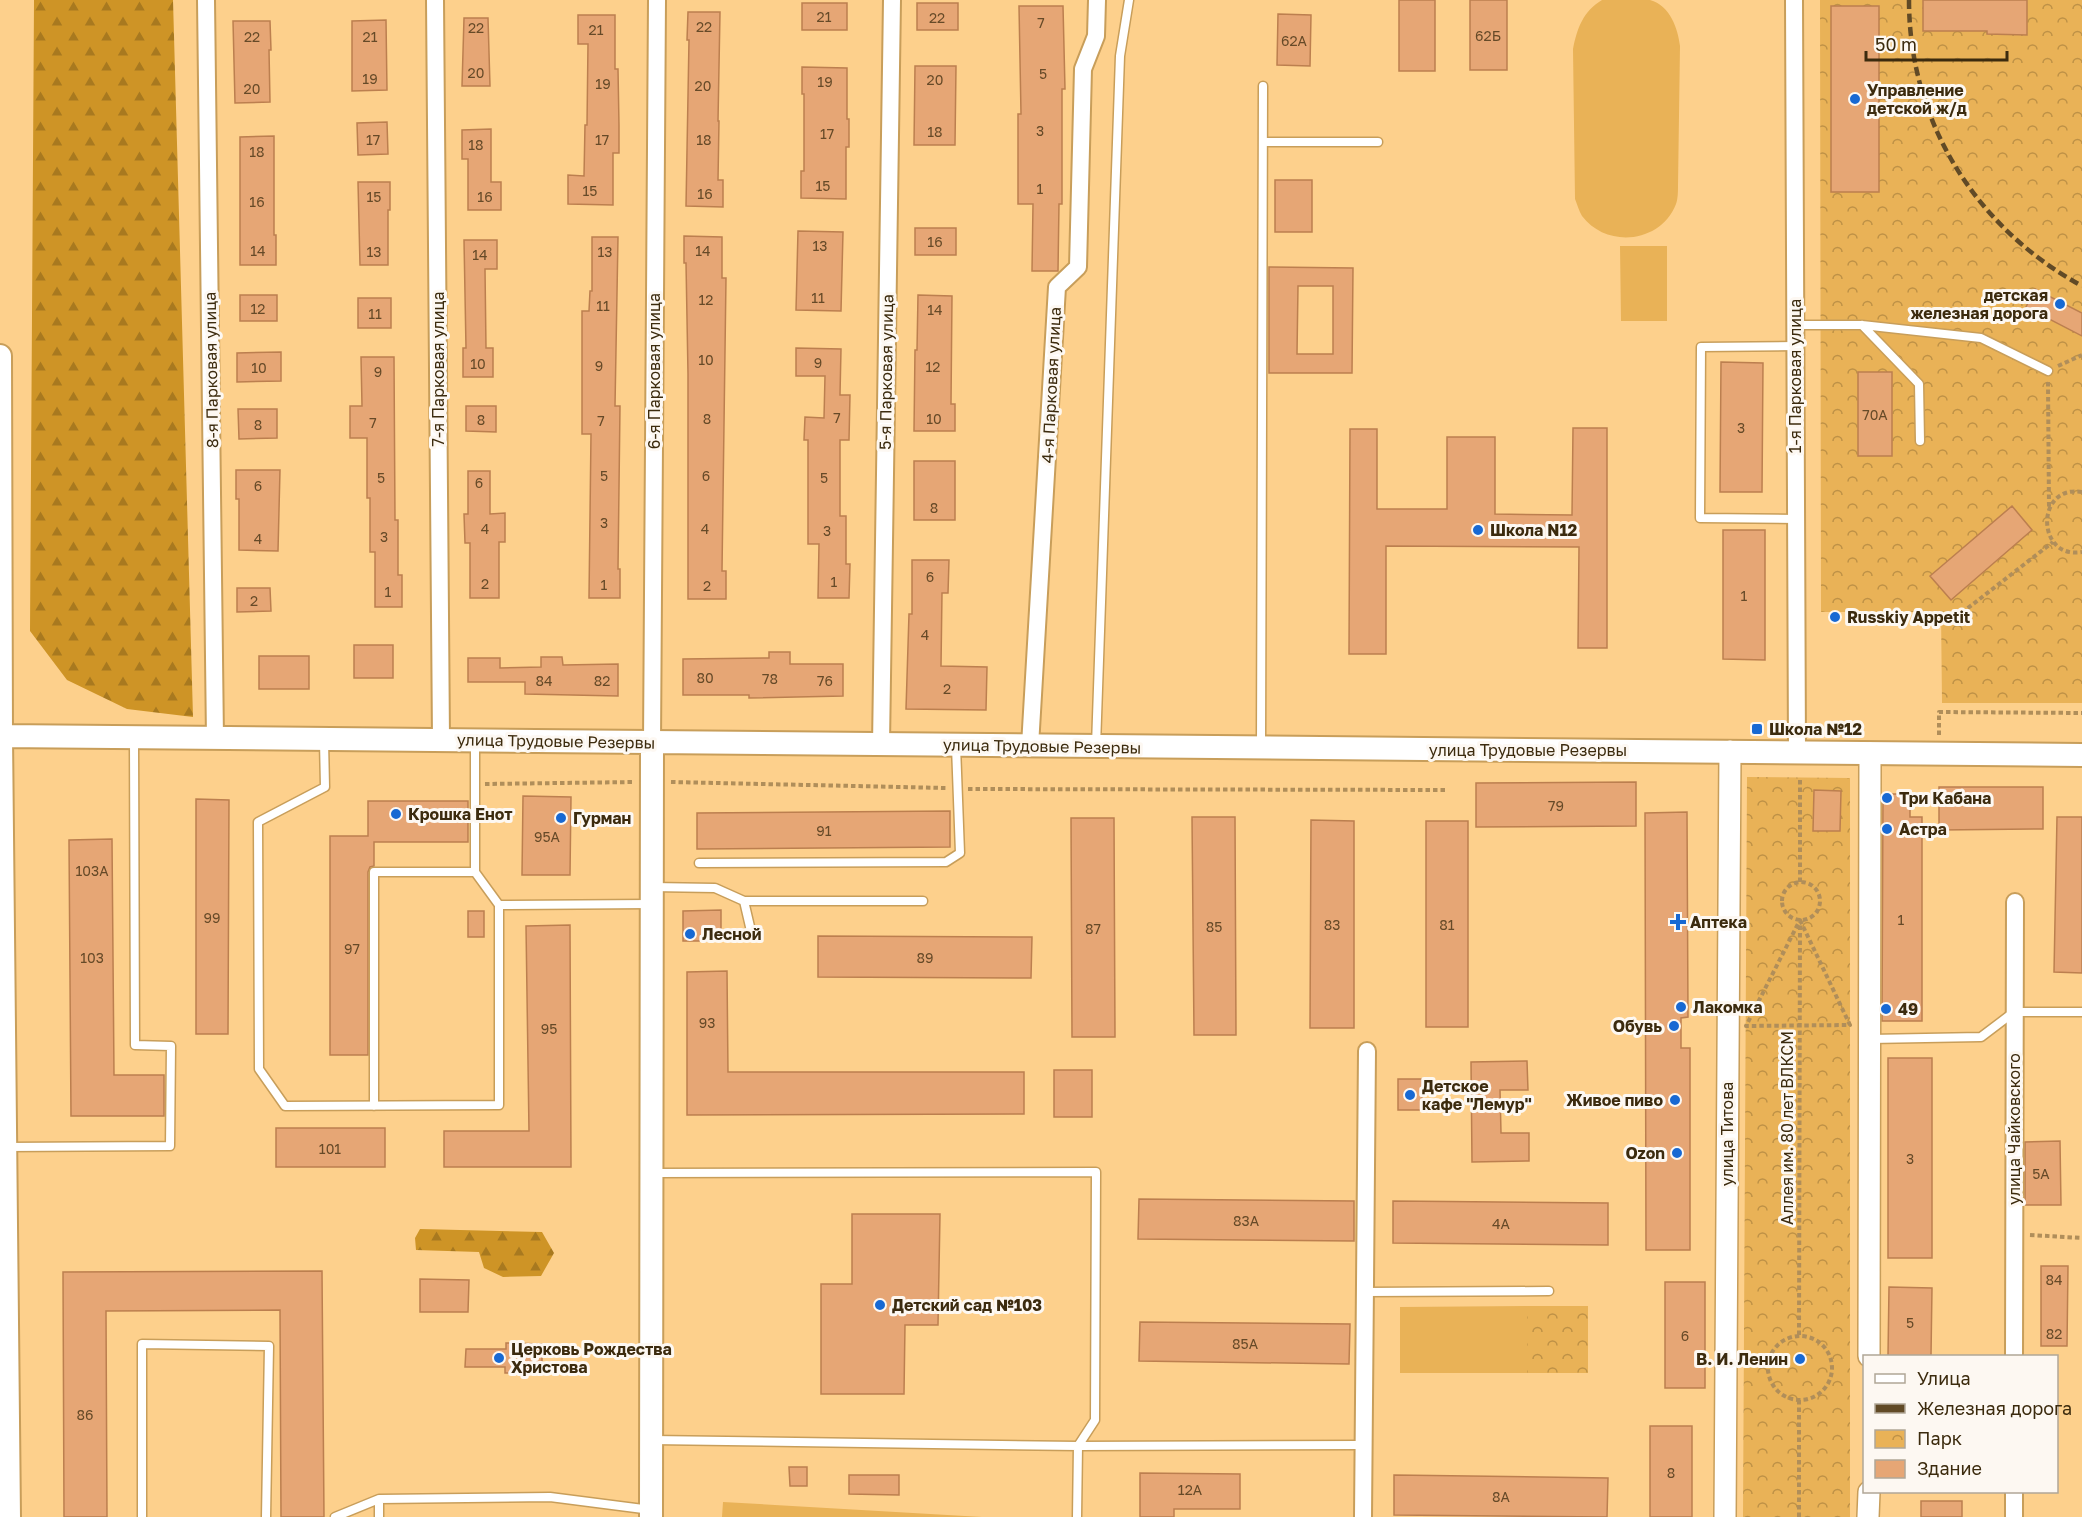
<svg xmlns="http://www.w3.org/2000/svg" width="2082" height="1517" font-family="'Golos Text',sans-serif">
<style>
.forest{fill:url(#forest-firs)}
.park{fill:url(#park-crowns)}
.pitch{fill:#e9b257}
.building{fill:#e6a675;stroke:#bc7f4f;stroke-width:1.5;fill-rule:evenodd}
.lines{fill:none;stroke-linecap:round;stroke-linejoin:round}
.service-casing{stroke:#c89e5a;stroke-width:11}
.minor-casing{stroke:#c89e5a;stroke-width:20}
.tertiary-casing{stroke:#c89e5a;stroke-width:24}
.secondary-casing{stroke:#c89e5a;stroke-width:26}
.path{stroke:#b08e5a;stroke-width:4;stroke-dasharray:4.5 3;stroke-linecap:butt}
.service{stroke:#fff;stroke-width:8}
.minor{stroke:#fff;stroke-width:16}
.tertiary{stroke:#fff;stroke-width:21}
.secondary{stroke:#fff;stroke-width:22}
.rail{stroke:#614a26;stroke-width:4.5;stroke-dasharray:9 4.5;stroke-linecap:butt}
.poi-dot{fill:#1869d3;stroke:#fdf8f2;stroke-width:2}
.labels{text-anchor:middle;dominant-baseline:central;stroke-width:6;stroke-linejoin:round;paint-order:stroke}
.number-label{font-size:14px;fill:#664a28}
.poi-label{font-size:16px;font-weight:bold;fill:#3c2b0e;stroke:#fdf8f2;text-anchor:start}
.street-label{font-size:16px;fill:#3c2b0e;stroke:#fdf8f2}
</style>
<defs>
<pattern id="forest-firs" width="22" height="20" patternUnits="userSpaceOnUse" patternTransform="scale(1.5)"><rect width="22" height="20" fill="#ce9426"/><path d="M5 1l3.5 6h-7zM16 11l3.5 6h-7z" fill="#a8791f"/></pattern>
<pattern id="park-crowns" width="20" height="18" patternUnits="userSpaceOnUse" patternTransform="scale(1.5)"><rect width="20" height="18" fill="#e9b257"/><path d="M2 6a3 3 0 1 1 6 0M12 15a3 3 0 1 1 6 0" fill="none" stroke="#be9146"/></pattern>
</defs>
<rect width="100%" height="100%" fill="#fdd08c"/>
<!-- forest -->
<path class="forest" d="M34,0h139l20,717 -66,-8 -60,-29 -37,-49z
M420,1229l122,3 12,21 -13,23 -38,1 -19,-9 -5,-16 -63,-2 -1,-12z"/>
<!-- park -->
<path class="park" d="M1820,0h262v703h-140l-1,-91h-120z
M1747,777l103,1v739h-107z
M1527,1306h61v67h-61z"/>
<!-- pitch -->
<path class="pitch" d="M1602,0c14,0 36,0 48,0 20,5 28,29 30,46l-2,139c0,6 0,14 -2,19 -15,39 -69,45 -94,12 -3,-5 -5,-12 -7,-17l-2,-150c4,-20 10,-38 29,-49z
M1620,246h47v75h-46z
M1527,1306v67h-127v-66z
M723,1502l259,15h-260z"/>
<!-- building -->
<path class="building" d="M1399,0h36v71h-36z
M1470,0h37v70h-37z
M1923,0h104v35l-40,-1v-3h-64z
M802,3h45v27h-45z
M917,3h41v27h-41z
M1019,6h44l2,83h-3v115h-3l-1,67h-26l1,-67h-15v-90h3z
M1831,6h48v186h-48z
M688,12h32l-2,109h1l-1,59h5v27l-37,-1 3,-166h-2z
M1278,14l33,1 -1,51 -33,-1z
M578,15h37v54h3l1,56v28h-6v52l-45,-1v-29l16,1 1,-51h2l1,-81h-10z
M464,18h24l2,68h-28z
M386,20l1,70 -35,1v-70z
M233,21h37l1,29h-2l1,52 -35,1z
M915,66h41l-1,79h-41z
M802,67l45,1v51h2v28h-3v52l-45,-1v-27h3v-77h-2z
M387,122l1,32 -30,1 -1,-32z
M491,129v53h10v28h-33v-51h-6v-29z
M274,136v99h2v30h-36v-128z
M1275,180h37v52h-37z
M358,182h32v28h-2v55h-28z
M915,228h41v27h-41z
M798,231l45,1 -2,79 -45,-1z
M684,236l38,1v41h4l-4,293h4v28h-38v-225l-2,-111h-2z
M592,237h26l-3,169h5l-2,163h2v29h-31l2,-164h-9v-123h7l1,-20h2z
M464,240h33v29h-12l1,79h7v29h-30v-29h3z
M1269,267l84,1 -1,105h-83zM1298,286h35v68h-36z
M2035,289l47,24v23l-56,-29z
M240,295h37v26h-37z
M918,295l34,1 -1,108h4v27h-41l1,-81h2z
M358,298h33v30h-33z
M796,348l45,1 -1,46h10l-1,45h-9v76h6v48h4l-1,34h-31l1,-54h-11v-104h-4l1,-23 19,1 1,-42h-29z
M281,352v29l-44,1v-29z
M361,357h33l1,163h3v55h4v32h-27v-55h-5v-54h-3v-60h-17v-32h12z
M1721,362l42,1 -1,129h-42z
M1858,372h34v84h-34z
M466,406h30v26l-30,-1z
M238,409h39v29l-38,1z
M1573,428h34v220h-29l1,-101 -193,-1v108h-37l1,-225h27v80h70v-72h48v77l77,1z
M914,461h41v59h-41z
M236,470h44l-2,81 -39,-1v-51h-3z
M468,471h22v43l15,-1v29h-6v56h-29v-55h-5l-1,-29h4z
M2012,506l20,24 -81,70 -21,-24z
M1723,530h42v130l-42,-1z
M912,560h37l-1,33h-6l-1,73 46,1 -1,43 -80,-1 3,-95h3z
M237,588h33l1,23 -34,1z
M354,645h39v33h-39z
M769,652h21v12h53v32l-94,2v-3h-66v-36l86,-1z
M259,656h50v33h-50z
M541,657h21l1,8 55,-1v32l-93,-2v-12h-57v-24h32v10l41,-1z
M1636,782v44l-160,1v-44z
M1939,787h104v42l-104,1z
M1814,790l27,1 -1,40h-27z
M1883,794h27v23h12v204h-40z
M523,796l48,1 -1,78h-48z
M196,799l33,1 -1,234h-32z
M368,801h100v41h-94v24l-4,1 -2,5v183h-38v-219h38z
M950,811v36l-253,2v-36z
M1687,812l1,205 -7,1v30h9v202h-44l-1,-437z
M1192,817h43l1,218h-42z
M2057,817h25v156l-28,-1z
M1071,818h43l1,219h-43z
M1311,820l43,1v207h-44z
M1426,821h42v206h-42z
M112,839l2,236h50v41h-93l-2,-276z
M721,910v31h-38v-30z
M468,911h16v26h-16z
M570,925l1,242h-127v-36h85l-3,-205z
M818,936l214,1 -1,41 -213,-1z
M727,971l1,101h296v42l-337,1v-143z
M1888,1058h44v200h-44z
M1527,1061l1,29h-28l1,43h28v28l-57,1 -1,-100z
M1054,1070h38v47h-38z
M1398,1079h24v31h-24z
M276,1128h109v39h-109z
M2060,1141l1,64h-36v-63z
M1139,1199l215,2v40l-216,-2z
M1393,1201l215,2v42l-215,-2z
M852,1214h88l-2,111h-33l-1,69h-83v-110h31z
M2041,1266h27l-1,80h-26z
M322,1271l2,246h-43l-1,-207 -174,1 1,206h-43l-1,-245z
M420,1279l49,1 -1,32h-48z
M1665,1282h40v106h-40z
M1889,1287l43,1 -1,68h-43z
M1140,1322l210,2 -1,40 -210,-3z
M506,1343l36,1v29h-37v-6h-40l1,-18h40z
M1650,1426h42v91h-42z
M789,1467h18v19h-17z
M1140,1473l100,1v35h-66v8h-34z
M849,1475h50v20l-50,-1z
M1394,1475l214,3 -1,39 -213,-2z
M1921,1501h41v16h-41z"/>
<g class="lines">
<defs>
<path id="service" d="M1263,142h115
M1795,325h67l119,13 67,33
M1862,325l57,59 1,57
M1795,346l-94,1 -1,171 96,1
M324,741l1,46 -67,35 1,247 26,37 214,-1v-200l152,-1
M1096,746l24,-690 9,-56
M1261,747l2,-661
M699,863l247,-1 14,-9 -4,-107
M475,872l24,33
M652,887l63,1 29,13 7,30
M744,901h179
M1870,1039l111,-2 33,-25h68
M374,1106v-234h101v-129
M6,1147l164,-1 1,-100 -36,-1 -1,-307
M652,1173l444,-1 -1,248 -17,26 -1,71
M1365,1292l184,-1
M652,1440l426,6 285,-1
M379,1499v18
M142,1517v-173l127,2 -3,171
M335,1517l44,-18 171,-2 101,13"/>
<path id="minor" d="M206,0l9,739
M435,0l6,739
M1794,0l3,752
M652,742l5,-742
M881,745l11,-745
M1030,746l27,-459 21,-20 5,-198 13,-33 1,-36
M2014,1356l1,-454
M2014,1492v25
M1363,1517l4,-466"/>
<path id="tertiary" d="M1869,1356l1,-603
M1725,1517l5,-766
M1868,1517l1,-25"/>
<path id="secondary" d="M0,356l1,380 8,781
M1,736l2081,19
M651,1517l1,-775"/>
</defs>
<!-- service casing -->
<use href="#service" class="service-casing"/>
<!-- minor casing -->
<use href="#minor" class="minor-casing"/>
<!-- tertiary casing -->
<use href="#tertiary" class="tertiary-casing"/>
<!-- secondary casing -->
<use href="#secondary" class="secondary-casing"/>
<!-- path -->
<path class="path" d="M2058,366l24,-11
M2048,382l1,126
M2082,492c-47,-8 -46,68 0,60
M1950,622l103,-80
M1939,735v-23l143,1
M671,782l275,6
M485,784l149,-2
M968,789l480,1
M1782 901a19 19 0 1 1 38 0a19 19 0 1 1-38 0Z
M1800,882v-105
M1800,920l50,105 -104,1z
M2030,1235l52,3
M1799,1335l1,-415
M1768 1368a32 32 0 1 1 64 0a32 32 0 1 1-64 0Z
M1799,1517v-117"/>
<!-- service -->
<use href="#service" class="service"/>
<!-- minor -->
<use href="#minor" class="minor"/>
<!-- tertiary -->
<use href="#tertiary" class="tertiary"/>
<!-- secondary -->
<use href="#secondary" class="secondary"/>
<!-- rail -->
<path class="rail" d="M1909,0c0,122 67,228 173,286"/>
</g>
<!-- markers -->
<g class="poi-dot">
<circle cx="1855" cy="99" r="6"/>
<circle cx="2060" cy="304" r="6"/>
<circle cx="1478" cy="530" r="6"/>
<circle cx="1835" cy="617" r="6"/>
<rect x="1751" y="723" width="12" height="12" rx="3"/>
<circle cx="1887" cy="798" r="6"/>
<circle cx="396" cy="814" r="6"/>
<circle cx="561" cy="818" r="6"/>
<circle cx="1887" cy="829" r="6"/>
<path d="M1675 913h6v6h6v6h-6v6h-6v-6h-6v-6h6z"/>
<circle cx="690" cy="934" r="6"/>
<circle cx="1681" cy="1007" r="6"/>
<circle cx="1886" cy="1009" r="6"/>
<circle cx="1674" cy="1026" r="6"/>
<circle cx="1410" cy="1095" r="6"/>
<circle cx="1675" cy="1100" r="6"/>
<circle cx="1677" cy="1153" r="6"/>
<circle cx="880" cy="1305" r="6"/>
<circle cx="499" cy="1358" r="6"/>
<circle cx="1800" cy="1359" r="6"/>
</g>
<g class="labels">
<!-- number labels -->
<g class="number-label">
<text x="824" y="16">21</text>
<text x="937" y="17">22</text>
<text x="1041" y="22">7</text>
<text x="704" y="26">22</text>
<text x="476" y="27">22</text>
<text x="596" y="29">21</text>
<text x="1488" y="35">62Б</text>
<text x="252" y="36">22</text>
<text x="370" y="36">21</text>
<text x="1294" y="40">62А</text>
<text x="476" y="72">20</text>
<text x="1043" y="73">5</text>
<text x="370" y="78">19</text>
<text x="935" y="79">20</text>
<text x="825" y="81">19</text>
<text x="603" y="83">19</text>
<text x="703" y="85">20</text>
<text x="252" y="88">20</text>
<text x="1040" y="130">3</text>
<text x="935" y="131">18</text>
<text x="827" y="133">17</text>
<text x="373" y="139">17</text>
<text x="602" y="139">17</text>
<text x="704" y="139">18</text>
<text x="476" y="144">18</text>
<text x="257" y="151">18</text>
<text x="823" y="185">15</text>
<text x="1040" y="188">1</text>
<text x="590" y="190">15</text>
<text x="705" y="193">16</text>
<text x="374" y="196">15</text>
<text x="485" y="196">16</text>
<text x="257" y="201">16</text>
<text x="935" y="241">16</text>
<text x="820" y="245">13</text>
<text x="258" y="250">14</text>
<text x="703" y="250">14</text>
<text x="374" y="251">13</text>
<text x="605" y="251">13</text>
<text x="480" y="254">14</text>
<text x="818" y="297">11</text>
<text x="706" y="299">12</text>
<text x="603" y="305">11</text>
<text x="258" y="308">12</text>
<text x="935" y="309">14</text>
<text x="375" y="313">11</text>
<text x="706" y="359">10</text>
<text x="818" y="362">9</text>
<text x="478" y="363">10</text>
<text x="599" y="365">9</text>
<text x="933" y="366">12</text>
<text x="259" y="367">10</text>
<text x="378" y="371">9</text>
<text x="1875" y="414">70А</text>
<text x="837" y="417">7</text>
<text x="707" y="418">8</text>
<text x="934" y="418">10</text>
<text x="481" y="419">8</text>
<text x="601" y="420">7</text>
<text x="373" y="422">7</text>
<text x="258" y="424">8</text>
<text x="1741" y="427">3</text>
<text x="604" y="475">5</text>
<text x="706" y="475">6</text>
<text x="381" y="477">5</text>
<text x="824" y="477">5</text>
<text x="479" y="482">6</text>
<text x="258" y="485">6</text>
<text x="934" y="507">8</text>
<text x="604" y="522">3</text>
<text x="485" y="528">4</text>
<text x="705" y="528">4</text>
<text x="827" y="530">3</text>
<text x="384" y="536">3</text>
<text x="258" y="538">4</text>
<text x="930" y="576">6</text>
<text x="834" y="581">1</text>
<text x="485" y="583">2</text>
<text x="604" y="584">1</text>
<text x="707" y="585">2</text>
<text x="388" y="591">1</text>
<text x="1744" y="595">1</text>
<text x="254" y="600">2</text>
<text x="925" y="634">4</text>
<text x="705" y="677">80</text>
<text x="770" y="678">78</text>
<text x="544" y="680">84</text>
<text x="602" y="680">82</text>
<text x="825" y="680">76</text>
<text x="947" y="688">2</text>
<text x="1556" y="805">79</text>
<text x="824" y="830">91</text>
<text x="547" y="836">95А</text>
<text x="92" y="870">103А</text>
<text x="212" y="917">99</text>
<text x="1901" y="919">1</text>
<text x="1332" y="924">83</text>
<text x="1447" y="924">81</text>
<text x="1214" y="926">85</text>
<text x="1093" y="928">87</text>
<text x="352" y="948">97</text>
<text x="92" y="957">103</text>
<text x="925" y="957">89</text>
<text x="707" y="1022">93</text>
<text x="549" y="1028">95</text>
<text x="330" y="1148">101</text>
<text x="1910" y="1158">3</text>
<text x="2041" y="1173">5А</text>
<text x="1246" y="1220">83А</text>
<text x="1501" y="1223">4А</text>
<text x="2054" y="1279">84</text>
<text x="1910" y="1322">5</text>
<text x="2054" y="1333">82</text>
<text x="1685" y="1335">6</text>
<text x="1245" y="1343">85А</text>
<text x="85" y="1414">86</text>
<text x="1671" y="1472">8</text>
<text x="1190" y="1489">12А</text>
<text x="1501" y="1496">8А</text>
</g>
<!-- poi labels -->
<g class="poi-label">
<text x="1867" y="90">Управление<tspan x="1867" dy="18">детской ж/д</tspan></text>
<text x="2048" y="295" text-anchor="end">детская<tspan x="2048" dy="18">железная дорога</tspan></text>
<text x="1490" y="530">Школа N12</text>
<text x="1847" y="617">Russkiy Appetit</text>
<text x="1769" y="729">Школа №12</text>
<text x="1899" y="798">Три Кабана</text>
<text x="408" y="814">Крошка Енот</text>
<text x="573" y="818">Гурман</text>
<text x="1899" y="829">Астра</text>
<text x="1690" y="922">Аптека</text>
<text x="702" y="934">Лесной</text>
<text x="1693" y="1007">Лакомка</text>
<text x="1898" y="1009">49</text>
<text x="1662" y="1026" text-anchor="end">Обувь</text>
<text x="1422" y="1086">Детское<tspan x="1422" dy="18">кафе "Лемур"</tspan></text>
<text x="1663" y="1100" text-anchor="end">Живое пиво</text>
<text x="1665" y="1153" text-anchor="end">Ozon</text>
<text x="892" y="1305">Детский сад №103</text>
<text x="511" y="1349">Церковь Рождества<tspan x="511" dy="18">Христова</tspan></text>
<text x="1788" y="1359" text-anchor="end">В. И. Ленин</text>
</g>
<!-- street labels -->
<g class="street-label">
<text transform="translate(438 369) rotate(-90)">7-я Парковая улица</text>
<text transform="translate(211 370) rotate(-91)">8-я Парковая улица</text>
<text transform="translate(654 371) rotate(-90)">6-я Парковая улица</text>
<text transform="translate(886 372) rotate(-89)">5-я Парковая улица</text>
<text transform="translate(1795 376) rotate(-90)">1-я Парковая улица</text>
<text transform="translate(1051 385) rotate(-87)">4-я Парковая улица</text>
<text transform="translate(556 741) rotate(1)">улица Трудовые Резервы</text>
<text transform="translate(1042 746) rotate(1)">улица Трудовые Резервы</text>
<text x="1528" y="750">улица Трудовые Резервы</text>
<text transform="translate(1787 1128) rotate(-90)">Аллея им. 80 лет ВЛКСМ</text>
<text transform="translate(2014 1129) rotate(-90)">улица Чайковского</text>
<text transform="translate(1727 1134) rotate(-90)">улица Титова</text>
</g>
</g>
<!-- legend -->
<rect x="1863" y="1355" width="195" height="138" fill="#fdf8f2" stroke="#b0a697" stroke-width="1.5"/>
<rect x="1875" y="1374" width="30" height="9" fill="#ffffff" stroke="#b0a697" stroke-width="1.5"/>
<text x="1917" y="1385" font-size="18" fill="#3c2b0e">Улица</text>
<rect x="1875" y="1404" width="30" height="9" fill="#614a26" stroke="#b0a697" stroke-width="1.5"/>
<text x="1917" y="1415" font-size="18" fill="#3c2b0e">Железная дорога</text>
<rect x="1875" y="1430" width="30" height="18" fill="url(#park-crowns)" stroke="#b0a697" stroke-width="1.5"/>
<text x="1917" y="1445" font-size="18" fill="#3c2b0e">Парк</text>
<rect x="1875" y="1460" width="30" height="18" fill="#e6a675" stroke="#b0a697" stroke-width="1.5"/>
<text x="1917" y="1475" font-size="18" fill="#3c2b0e">Здание</text>
<!-- scale -->
<path d="M1866 51v9h141v-9" fill="none" stroke="#3c2b0e" stroke-width="3"/>
<text x="1875" y="51" font-size="18" fill="#3c2b0e" stroke="#fdf8f2" stroke-width="4.5" paint-order="stroke">50 m</text>
</svg>
